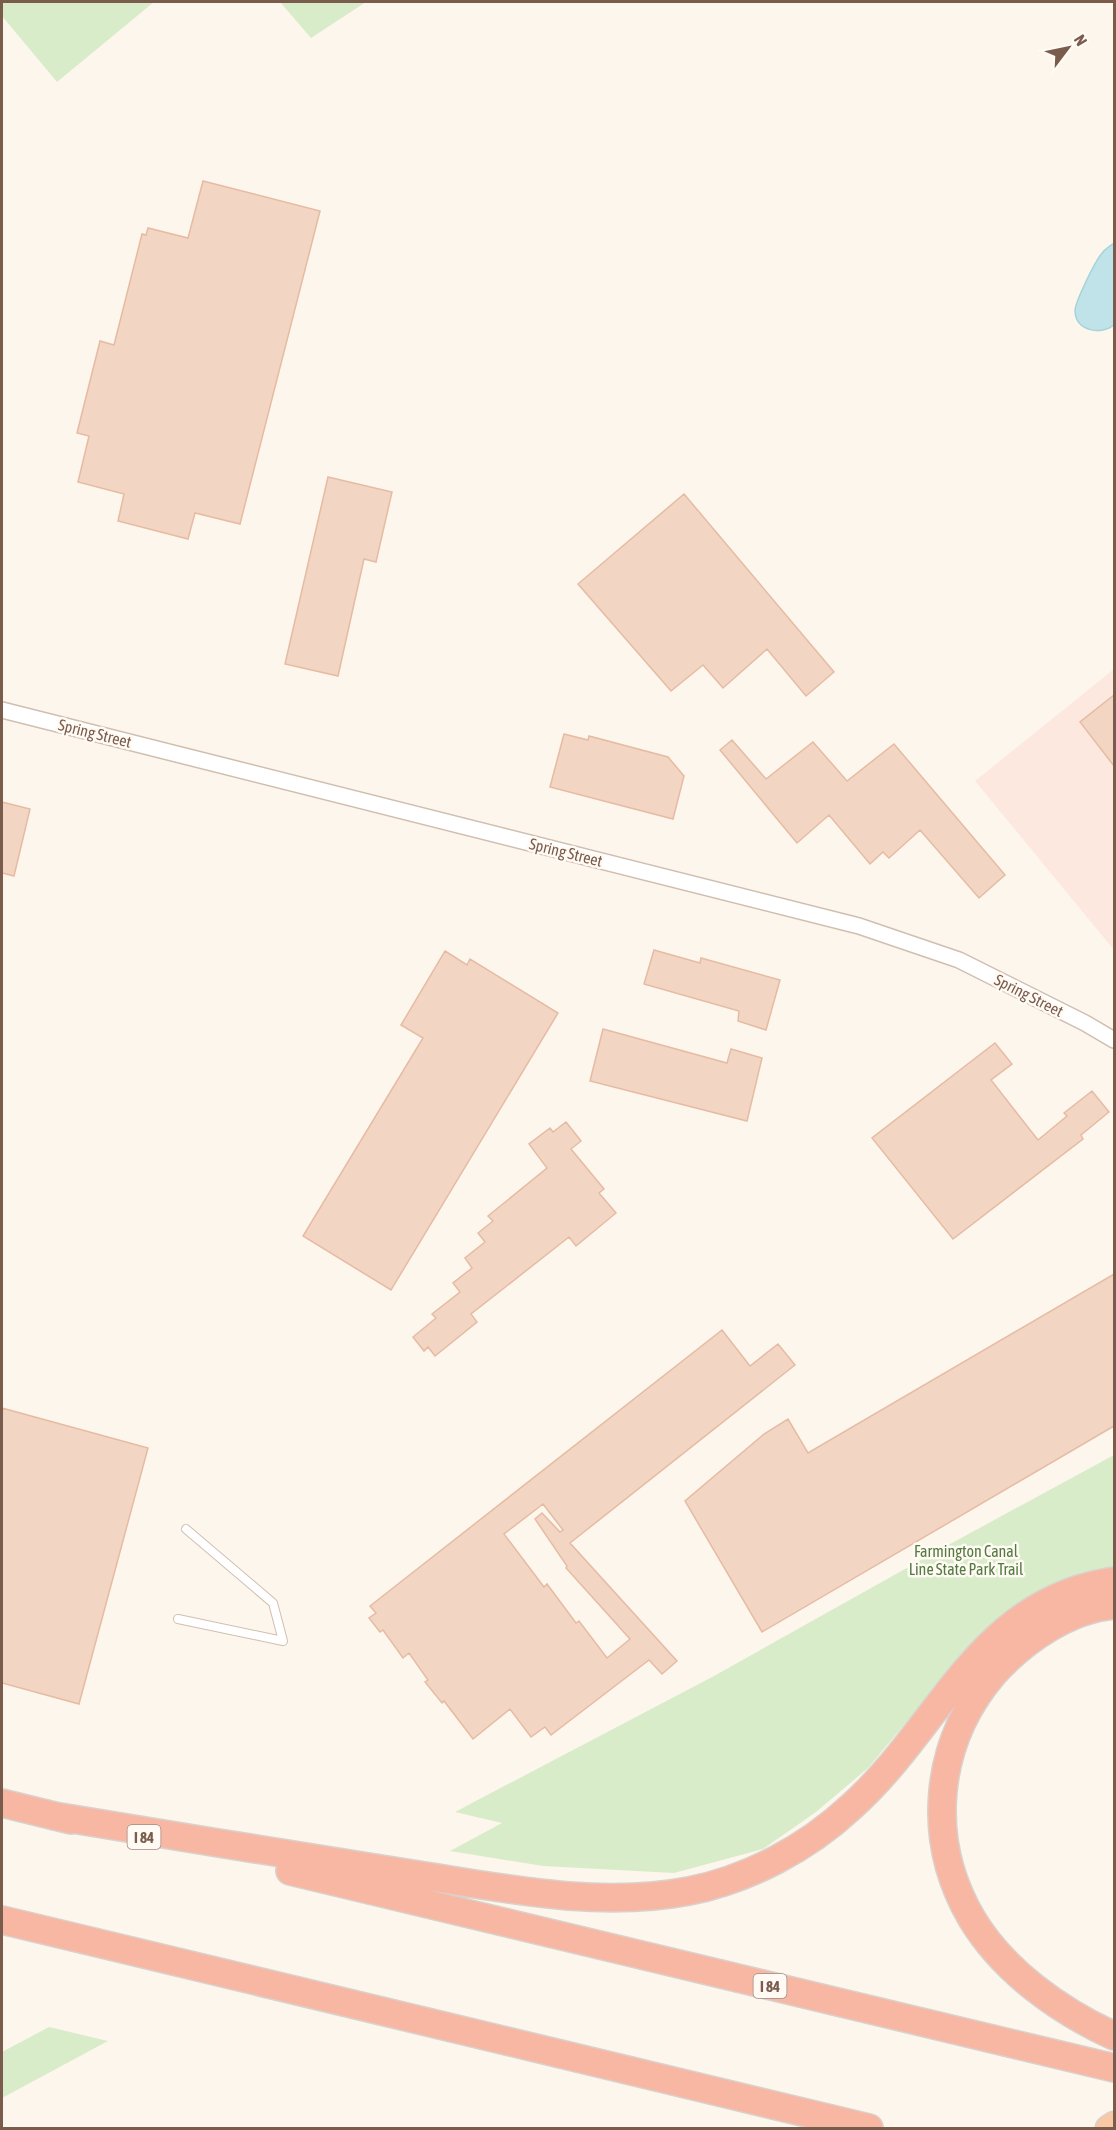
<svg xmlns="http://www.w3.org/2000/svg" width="1116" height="2130" font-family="'Asap Condensed',sans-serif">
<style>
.commercial{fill:#fde8e0}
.green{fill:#d8ecc9}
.water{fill:#bfe3e8;stroke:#a5d3da;stroke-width:1.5}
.building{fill:#f3d5c3;stroke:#e6bba3;stroke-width:1.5;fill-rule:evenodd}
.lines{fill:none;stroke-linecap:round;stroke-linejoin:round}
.service-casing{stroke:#d1beb0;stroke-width:10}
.minor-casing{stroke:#d1beb0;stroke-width:18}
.trunk-casing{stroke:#dad1cd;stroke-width:27}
.motorway-casing{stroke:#dad1cd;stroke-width:30}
.service{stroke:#fff;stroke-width:8}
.minor{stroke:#fff;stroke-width:15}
.trunk{stroke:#f9c8a4;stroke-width:24}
.motorway{stroke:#f7b7a3;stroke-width:27}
.labels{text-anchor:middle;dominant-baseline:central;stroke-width:5;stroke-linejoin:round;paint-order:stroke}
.shield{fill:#fffaf3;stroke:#a28b7f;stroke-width:1.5}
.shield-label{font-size:15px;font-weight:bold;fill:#7a5c4d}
.street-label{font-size:16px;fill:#7a5c4d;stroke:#fffaf3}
.park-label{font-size:16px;fill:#537a41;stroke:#fffaf3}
</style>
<rect width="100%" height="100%" fill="#fdf6ec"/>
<!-- commercial -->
<path class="commercial" d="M1114,669v281l-139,-169z"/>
<!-- green -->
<path class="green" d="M2,2h152l-97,80 -55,-66z
M280,2h86l-55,36z
M1114,1455v112l-42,13 -116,83 -88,105 -52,44 -53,37 -89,24 -131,-7 -93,-15 52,-28 -47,-11 259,-136 225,-126z
M49,2027l59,14 -106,57v-46z"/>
<!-- water -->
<path class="water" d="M1114,243v82c-12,10 -38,7 -39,-14 0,-9 21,-52 28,-59 3,-4 7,-6 11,-9z"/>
<!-- building -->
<path class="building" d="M203,181l117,30 -80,313 -45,-11 -7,26 -70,-18 6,-27 -46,-12 11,-46 -12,-3 23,-92 14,4 28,-111 4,1 2,-7 40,10z
M328,477l64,15 -16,70 -12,-3 -26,117 -53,-12z
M684,494l150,178 -28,24 -39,-47 -44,39 -20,-23 -32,26 -93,-107z
M1114,695v71l-34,-44z
M564,734l24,6 1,-4 79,21 16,19 -11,43 -123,-32z
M732,740l34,39 47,-37 34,39 47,-37 111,131 -26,23 -59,-68 -31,28 -6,-6 -13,12 -41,-49 -32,28 -77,-93z
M2,802l28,7 -16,67 -12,-3z
M654,950l46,13 1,-5 79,22 -14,50 -28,-9 1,-10 -95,-27z
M445,951l22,14 3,-6 88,54 -167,277 -88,-54 120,-198 -22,-13z
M603,1029l124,34 4,-14 31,9 -15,63 -157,-40z
M995,1043l17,21 -21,16 47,60 29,-24 -3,-3 28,-22 17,21 -28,23 2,4 -130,100 -81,-101z
M566,1122l15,19 -10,8 33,40 -5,4 17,20 -40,33 -7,-9 -98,77 6,8 -42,34 -7,-9 -4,4 -11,-14 23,-19 -4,-4 28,-22 -7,-9 19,-15 -7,-10 20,-16 -7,-9 15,-12 -5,-5 59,-48 -18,-24 21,-16 3,4z
M1114,1274v152l-352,206 -77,-131 79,-67 24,-15 20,34z
M722,1330l28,36 28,-22 17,21 -225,178 107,118 -15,13 -13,-14 -98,75 -6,-8 -14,10 -21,-28 -37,30 -29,-38 -2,2 -17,-21 3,-2 -19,-27 -6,5 -20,-28 -3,2 -11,-14 7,-5 -6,-7zM543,1504l20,26 -3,2 -18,-19 -7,6 32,47 -1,2 64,71 -23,19 -28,-37 -3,2 -29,-39 -3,3 -40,-53z
M2,1408l146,40 -69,256 -77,-21z"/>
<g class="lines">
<defs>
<path id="service" d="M178,1619l105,22 -10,-38 -87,-74"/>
<path id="minor" d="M2,710l857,216 100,34 126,63 29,17"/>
<path id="trunk" d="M1108,2128l6,-4"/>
<path id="motorway" d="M1114,1605c-45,4 -90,35 -120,68 -60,70 -69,166 -22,246 32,53 88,92 142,117
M2,1803l69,17
M54,1816c117,19 235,39 352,57 92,14 190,36 283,18 60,-12 118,-43 162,-84 90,-80 128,-207 263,-226
M290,1871l824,197
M2,1920l867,208"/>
</defs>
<!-- service casing -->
<use href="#service" class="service-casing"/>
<!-- minor casing -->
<use href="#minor" class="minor-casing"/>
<!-- trunk casing -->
<use href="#trunk" class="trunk-casing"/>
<!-- motorway casing -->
<use href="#motorway" class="motorway-casing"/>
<!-- service -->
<use href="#service" class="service"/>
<!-- minor -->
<use href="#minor" class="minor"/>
<!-- trunk -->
<use href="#trunk" class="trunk"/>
<!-- motorway -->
<use href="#motorway" class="motorway"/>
</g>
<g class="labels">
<!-- shield labels -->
<g class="shield">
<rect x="127.5" y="1825" width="33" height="24" rx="4.5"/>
<rect x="753.5" y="1974" width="33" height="24" rx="4.5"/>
</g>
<g class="shield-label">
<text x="144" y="1837">I 84</text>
<text x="770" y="1986">I 84</text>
</g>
<!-- street labels -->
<g class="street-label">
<text transform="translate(95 733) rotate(14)">Spring Street</text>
<text transform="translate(566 852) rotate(14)">Spring Street</text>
<text transform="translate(1029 995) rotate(27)">Spring Street</text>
</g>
<!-- park labels -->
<g class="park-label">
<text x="966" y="1551">Farmington Canal<tspan x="966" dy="18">Line State Park Trail</tspan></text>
</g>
</g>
<!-- border -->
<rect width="1116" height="2130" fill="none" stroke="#7a5c4d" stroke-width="6"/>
<!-- north arrow -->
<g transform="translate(1068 48) rotate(58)" stroke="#fffaf3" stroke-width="4.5" paint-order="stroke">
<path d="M0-4.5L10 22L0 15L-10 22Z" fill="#7a5c4d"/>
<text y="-9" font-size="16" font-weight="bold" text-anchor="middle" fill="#7a5c4d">N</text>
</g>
</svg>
